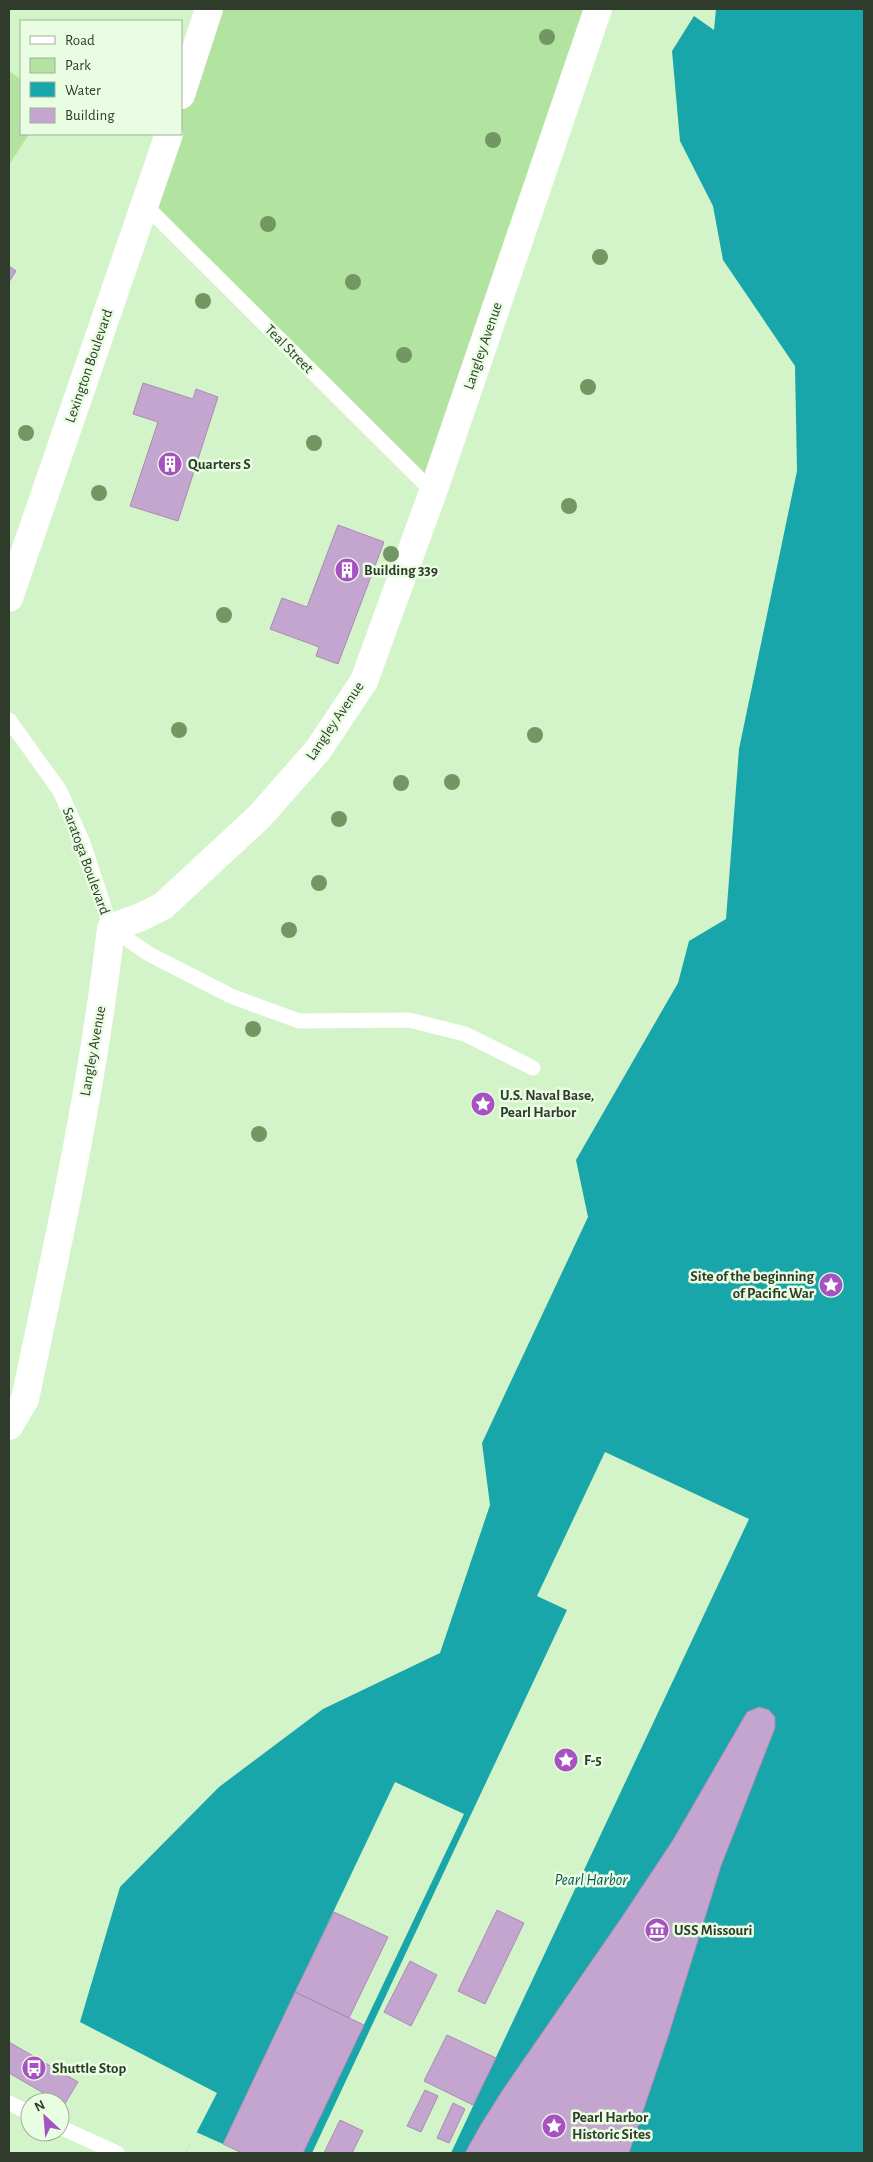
<svg xmlns="http://www.w3.org/2000/svg" width="873" height="2162" font-family="'Alegreya Sans',sans-serif">
<style>
.green{fill:#b3e3a1}
.water{fill:#19a6aa}
.pier{fill:#d3f4c8}
.building{fill:#c4a5cf;stroke:#aa8bb4}
.lines{fill:none;stroke-linecap:round;stroke-linejoin:round}
.service{stroke:#fff;stroke-width:15}
.minor{stroke:#fff;stroke-width:28}
.tree{fill:#729762}
.labels{text-anchor:middle;dominant-baseline:central;stroke-width:5;stroke-linejoin:round;paint-order:stroke}
.street-label{font-size:15px;fill:#2f3c2b;stroke:#e9fde2}
.poi-label{font-size:15px;font-weight:bold;fill:#2f3c2b;stroke:#e9fde2;text-anchor:start}
.water-label{font-size:16px;font-style:italic;fill:#0b5557;stroke:#e9fde2}
</style>
<rect width="100%" height="100%" fill="#d3f4c8"/>
<!-- green -->
<path class="green" d="M209,9h389l-165,483 -288,-287 36,-71v-39z
M9,71l12,8v55h8l-20,31z"/>
<!-- water -->
<path class="water" d="M716,9h148v2144h-678l31,-60 -137,-71 40,-135 99,-100 104,-78 117,-56 50,-148 -8,-62 106,-226 -12,-57 102,-177 11,-42 37,-22 13,-170 58,-278 -2,-105 -72,-106 -10,-54 -33,-65 -8,-90 22,-35 20,14z"/>
<!-- pier -->
<path class="pier" d="M605,1452l144,67 -298,634h-139l255,-543 -30,-14z
M395,1782l69,32 -161,339h-117l10,-21 27,12z"/>
<!-- building -->
<path class="building" d="M9,266l7,5 -7,11z
M143,383l50,16 3,-10 22,8 -40,124 -48,-15 28,-84 -25,-8z
M338,525l46,17 -46,122 -22,-8 3,-9 -49,-18 12,-31 25,9z
M759,1707l10,3 6,7v11l-54,138 -53,171 -39,116h-164l15,-27 24,-38 118,-171 51,-77 74,-128z
M497,1910l27,13 -39,81 -27,-13z
M334,1912l54,25 -39,81 -54,-26z
M410,1961l27,14 -26,51 -27,-14z
M295,1992l69,33 -61,128h-61l-19,-9z
M447,2035l49,23 -23,47 -49,-24z
M9,2042l69,40 -14,23 -55,-32z
M425,2090l13,6 -17,36 -14,-6z
M453,2103l12,6 -16,34 -12,-5z
M340,2120l23,11 -11,22h-28z"/>
<g class="lines">
<!-- service -->
<path class="service" d="M145,205l288,287
M9,720l51,71 23,52 28,85 38,26 82,42 68,25 110,-1 56,14 68,34
M9,2103l21,10
M60,2127l57,26"/>
<!-- minor -->
<path class="minor" d="M181,95l28,-86
M9,598l160,-464
M9,1426l16,-27c33,-156 68,-312 86,-471l30,-11 22,-11 97,-90 58,-66 46,-69 69,-189 165,-483"/>
</g>
<!-- trees -->
<g class="tree">
<circle cx="547" cy="37" r="8"/>
<circle cx="493" cy="140" r="8"/>
<circle cx="268" cy="224" r="8"/>
<circle cx="600" cy="257" r="8"/>
<circle cx="353" cy="282" r="8"/>
<circle cx="203" cy="301" r="8"/>
<circle cx="404" cy="355" r="8"/>
<circle cx="588" cy="387" r="8"/>
<circle cx="26" cy="433" r="8"/>
<circle cx="314" cy="443" r="8"/>
<circle cx="99" cy="493" r="8"/>
<circle cx="569" cy="506" r="8"/>
<circle cx="391" cy="554" r="8"/>
<circle cx="224" cy="615" r="8"/>
<circle cx="179" cy="730" r="8"/>
<circle cx="535" cy="735" r="8"/>
<circle cx="452" cy="782" r="8"/>
<circle cx="401" cy="783" r="8"/>
<circle cx="339" cy="819" r="8"/>
<circle cx="319" cy="883" r="8"/>
<circle cx="289" cy="930" r="8"/>
<circle cx="253" cy="1029" r="8"/>
<circle cx="259" cy="1134" r="8"/>
</g>
<!-- icons -->
<defs>
<symbol id="building-disc" viewBox="-11 -11 22 22"><circle r="9.5" fill="#a752c1" stroke="#e9fde2"/><path d="M-4-6H4V6H1V3H-1V6H-4ZM-2.5-4.3h1.7v1.8h-1.7ZM.8-4.3h1.7v1.8H.8ZM-2.5-1h1.7V.8h-1.7ZM.8-1h1.7V.8H.8Z" fill="#fff"/></symbol>
<symbol id="sight-disc" viewBox="-11 -11 22 22"><circle r="9.5" fill="#a752c1" stroke="#e9fde2"/><path d="M0-6L1.8-2.2L6-1.7L2.9 1.2L3.7 5.4L0 3.3L-3.7 5.4L-2.9 1.2L-6-1.7L-1.8-2.2Z" fill="#fff"/></symbol>
<symbol id="museum-disc" viewBox="-11 -11 22 22"><circle r="9.5" fill="#a752c1" stroke="#e9fde2"/><path d="M0-6L6-3V-2H-6V-3ZM-5-1h2V3h-2ZM-1-1h2V3h-2ZM3-1h2V3H3ZM-6 4H6V6H-6Z" fill="#fff"/></symbol>
<symbol id="bus-disc" viewBox="-11 -11 22 22"><circle r="9.5" fill="#a752c1" stroke="#e9fde2"/><path d="M-5-6H5V4H4V6H2V4H-2V6H-4V4H-5ZM-3.5-4V0h7V-4ZM-3.5 1.2v1.5H-2V1.2ZM2 1.2v1.5H3.5V1.2Z" fill="#fff"/></symbol>
</defs>
<g fill-rule="evenodd">
<use href="#building-disc" x="156" y="450" width="28" height="28"/>
<use href="#building-disc" x="333" y="556" width="28" height="28"/>
<use href="#sight-disc" x="469" y="1090" width="28" height="28"/>
<use href="#sight-disc" x="817" y="1271" width="28" height="28"/>
<use href="#sight-disc" x="552" y="1746" width="28" height="28"/>
<use href="#museum-disc" x="643" y="1916" width="28" height="28"/>
<use href="#bus-disc" x="20" y="2054" width="28" height="28"/>
<use href="#sight-disc" x="540" y="2112" width="28" height="28"/>
</g>
<g class="labels">
<!-- street labels -->
<g class="street-label">
<text transform="translate(483 346) rotate(-71)">Langley Avenue</text>
<text transform="translate(289 349) rotate(45)">Teal Street</text>
<text transform="translate(89 366) rotate(-71)">Lexington Boulevard</text>
<text transform="translate(335 721) rotate(-56)">Langley Avenue</text>
<text transform="translate(86 861) rotate(70)">Saratoga Boulevard</text>
<text transform="translate(93 1051) rotate(-80)">Langley Avenue</text>
</g>
<!-- poi labels -->
<g class="poi-label">
<text x="188" y="464">Quarters S</text>
<text x="364" y="570">Building 339</text>
<text x="500" y="1095">U.S. Naval Base,<tspan x="500" dy="17">Pearl Harbor</tspan></text>
<text x="814" y="1276" text-anchor="end">Site of the beginning<tspan x="814" dy="17">of Pacific War</tspan></text>
<text x="584" y="1760">F-5</text>
<text x="674" y="1930">USS Missouri</text>
<text x="52" y="2068">Shuttle Stop</text>
<text x="572" y="2117">Pearl Harbor<tspan x="572" dy="17">Historic Sites</tspan></text>
</g>
<!-- water labels -->
<g class="water-label">
<text x="591" y="1880">Pearl Harbor</text>
</g>
</g>
<!-- border -->
<rect width="873" height="2162" fill="none" stroke="#2f3c2b" stroke-width="20"/>
<!-- legend -->
<rect x="20" y="20" width="162" height="115" fill="#e9fde2" stroke="#9fb099"/>
<rect x="30" y="36" width="25" height="8" fill="#ffffff" stroke="#9fb099"/>
<text x="65" y="45" font-size="15" fill="#2f3c2b">Road</text>
<rect x="30" y="58" width="25" height="15" fill="#b3e3a1" stroke="#9fb099"/>
<text x="65" y="70" font-size="15" fill="#2f3c2b">Park</text>
<rect x="30" y="82" width="25" height="15" fill="#19a6aa" stroke="#9fb099"/>
<text x="65" y="95" font-size="15" fill="#2f3c2b">Water</text>
<rect x="30" y="108" width="25" height="15" fill="#c4a5cf" stroke="#9fb099"/>
<text x="65" y="120" font-size="15" fill="#2f3c2b">Building</text>
<!-- north arrow -->
<g transform="translate(45 2117) rotate(334)"><circle r="24" fill="#e9fde2" stroke="#9fb099"/>
<path d="M0-4L9 19L0 12L-9 19Z" fill="#a752c1"/>
<text y="-8" font-size="14" font-weight="bold" text-anchor="middle" fill="#2f3c2b">N</text>
</g>
</svg>
